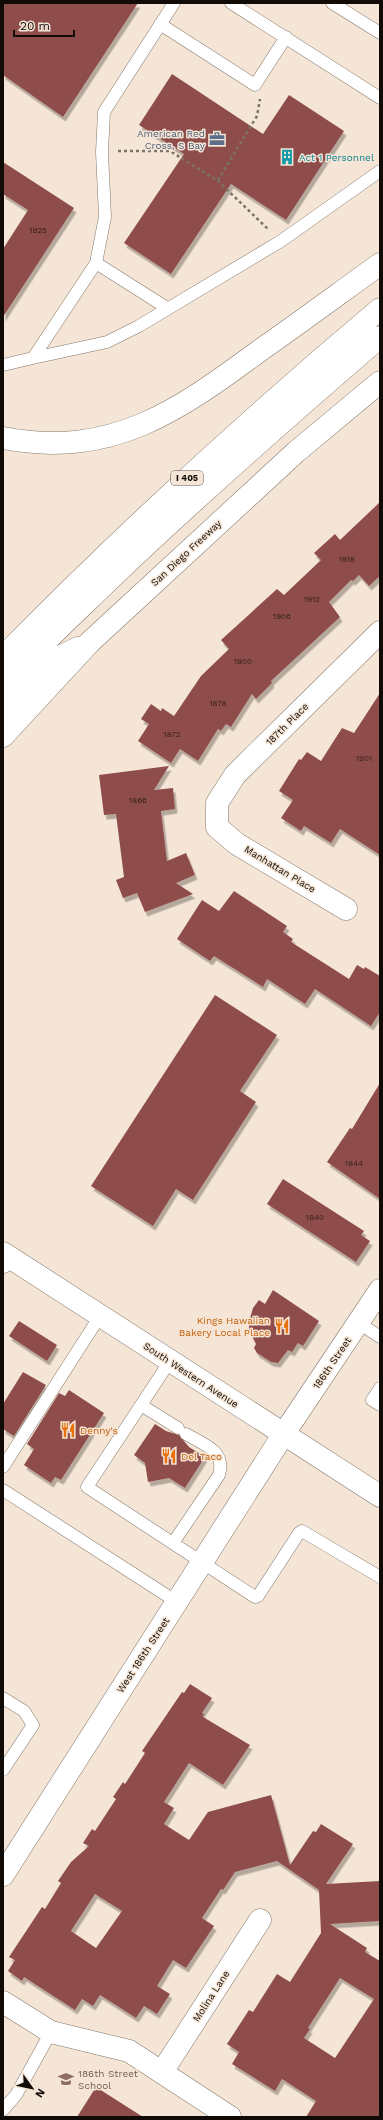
<svg xmlns="http://www.w3.org/2000/svg" width="383" height="2120" font-family="'Work Sans',sans-serif">
<style>
.building{fill:#8e4e4c;fill-rule:evenodd;filter:url(#shadow)}
.lines{fill:none;stroke-linecap:round;stroke-linejoin:round}
.service-casing{stroke:#85776a;stroke-width:13}
.minor-casing{stroke:#85776a;stroke-width:23}
.tertiary-casing{stroke:#85776a;stroke-width:23}
.primary-casing{stroke:#85776a;stroke-width:23}
.motorway-casing{stroke:#85776a;stroke-width:23}
.path{stroke:#7c7268;stroke-width:2.5;stroke-dasharray:3 3;stroke-linecap:butt}
.service{stroke:#fff;stroke-width:12}
.minor{stroke:#fff;stroke-width:22}
.tertiary{stroke:#fff;stroke-width:22}
.primary{stroke:#fff;stroke-width:22}
.motorway{stroke:#fff;stroke-width:22}
.labels{text-anchor:middle;dominant-baseline:central;stroke-width:3;stroke-linejoin:round;paint-order:stroke}
.number-label{font-size:8px;fill:#301c18}
.shield{fill:#f5e5d6;stroke:#554c44;stroke-width:1}
.shield-label{font-size:9px;font-weight:bold;fill:#100b06}
.service-label{font-size:10px;fill:#4e5e75;stroke:#f5e5d6;text-anchor:end}
.culture-label{font-size:10px;fill:#0d838f;stroke:#f5e5d6;text-anchor:start}
.street-label{font-size:10px;fill:#100b06;stroke:#f5e5d6}
.food-label{font-size:10px;fill:#c56008;stroke:#f5e5d6;text-anchor:start}
.education-label{font-size:10px;fill:#785e54;stroke:#f5e5d6;text-anchor:start}
</style>
<defs>
<filter id="shadow"><feDropShadow dx="2.5" dy="4.5" stdDeviation="0" flood-color="#0004"/></filter>
</defs>
<rect width="100%" height="100%" fill="#f5e5d6"/>
<!-- building -->
<path class="building" d="M3,3h135l-75,114 -60,-42z
M172,74l91,60 26,-39 55,36 -58,89 -55,-36 -60,90 -47,-31 60,-89 -45,-29z
M3,162l71,46 -71,109v-68l25,-39 -25,-16z
M380,502v74l-11,10 -10,-11 -6,6 -2,-1 -22,22 11,15 -69,64 1,2 -16,16 -4,-5 -21,33 -5,-3 -5,7 -3,-2 -20,32 -18,-12 -9,14 -33,-22 11,-17 -8,-5 10,-15 10,7 1,-3 12,8 27,-40 28,-27 -8,-9 56,-51 7,6 37,-35 -7,-7 21,-19 5,6z
M380,693v162l-40,-26 -9,14 -27,-17 -3,5 -20,-13 12,-18 -14,-9 20,-32 2,1 6,-8 14,9 21,-33 12,5z
M169,766l-15,24 19,-2 2,21 -14,2 6,50 19,-8 9,22 -19,8 17,11 -48,18 -8,-19 -14,5 -7,-18 8,-3 -8,-63 -12,1 -5,-40z
M234,891l53,35 -4,6 10,7 -2,3 58,37 8,-14 7,4 1,-2 15,9v36l-9,14 -56,-37 -10,15 -38,-25 -4,8 -49,-31 -4,5 -33,-22 25,-39 17,11z
M215,995l62,40 -37,56 16,11 -63,98 -17,-11 -23,37 -62,-40z
M380,1083v116l-53,-37 23,-34 2,1z
M283,1179l81,52 -3,4 9,6 -14,21 -89,-58z
M273,1290l46,31 -16,25 -5,-3 -6,9 -4,-2 -10,13 -7,-1 -14,-9 -3,-5 2,-4 -7,-14v-8l4,-14 6,-8 6,4z
M19,1321l38,24 -10,16 -38,-25z
M23,1372l23,13 -32,51 -11,-7v-25z
M69,1390l35,23 -43,67 -6,-3 -4,6 -27,-18 10,-16 -7,-5 32,-51 6,3z
M155,1424l11,7 13,4 10,12 16,10 -20,31 -16,-10 -21,4 -3,-19 -11,-8z
M190,1684l22,14 -10,15 2,1 -1,3 47,28 -27,40 -34,-22 -25,39 10,6 -10,16 25,16 19,-28 63,-17 19,70 23,-34 3,1 5,-8 32,20 -27,40 54,-3v40l-50,3 37,24 -2,4 15,9v156h-74l10,-16 -34,-22 -7,12 -43,-27 7,-12 -12,-8 22,-34 4,2 24,-38 13,8 31,-49 -2,-43 -42,-29 -42,11 -12,18 -2,-1 -19,29 12,8 -28,42 -13,-8 -16,26 13,8 -13,20 -13,-8 -8,12 -36,-23 -7,11 -11,-7 -7,11 -51,-33 -2,4 -14,-10 7,-11 -6,-3 33,-50 3,2 16,-26 -3,-2 13,-19 18,-16 -6,-3 9,-14 3,2 21,-32 -3,-2 10,-15 2,2 20,-31 -3,-2 40,-59 2,1zM95,1894l27,17 -26,37 -25,-17zM340,1978l34,21 -39,59 -31,-20 6,-9 -2,-1z
M96,2087l47,30h-66z"/>
<g class="lines">
<defs>
<path id="service" d="M231,3l149,95
M332,3l48,30
M160,24l95,61 31,-48
M96,263l71,45
M33,358l74,-16 32,-16 142,-85 99,-70
M3,365l30,-7 63,-95 9,-46 -3,-65 2,-40 70,-109
M359,1323l21,14
M170,1361l-83,126 168,110 3,-1 41,-63 3,-2 78,46
M380,1388l-8,12 8,5
M141,1405l37,23
M3,1467l97,-151
M3,1490l174,112
M173,1543l46,-68c7,-25 -15,-30 -33,-41
M3,1698l21,13 9,14 -30,45
M3,2110l13,-15 35,-63"/>
<path id="minor" d="M346,909l-109,-65 -20,-17v-24l18,-28 145,-143
M283,1435l97,-145
M3,2002l48,30 78,19 101,66
M162,2072l98,-152"/>
<path id="tertiary" d="M3,1875l280,-440"/>
<path id="primary" d="M3,1253l377,243"/>
<path id="motorway" d="M3,438c110,21 176,-28 259,-89 40,-28 79,-57 118,-85
M3,657c120,-122 246,-238 377,-348
M3,685c34,-37 71,-71 107,-106 88,-84 178,-163 270,-242
M3,710l44,-47 31,-15
M3,736l87,-94 206,-190 84,-70
M3,1262l4,-6"/>
</defs>
<!-- service casing -->
<use href="#service" class="service-casing"/>
<!-- minor casing -->
<use href="#minor" class="minor-casing"/>
<!-- tertiary casing -->
<use href="#tertiary" class="tertiary-casing"/>
<!-- primary casing -->
<use href="#primary" class="primary-casing"/>
<!-- motorway casing -->
<use href="#motorway" class="motorway-casing"/>
<!-- path -->
<path class="path" d="M118,151h52l48,30 51,49
M218,180l39,-64 3,-17"/>
<!-- service -->
<use href="#service" class="service"/>
<!-- minor -->
<use href="#minor" class="minor"/>
<!-- tertiary -->
<use href="#tertiary" class="tertiary"/>
<!-- primary -->
<use href="#primary" class="primary"/>
<!-- motorway -->
<use href="#motorway" class="motorway"/>
</g>
<!-- icons -->
<defs>
<symbol id="office-bare" viewBox="-9 -9 18 18"><path d="M-6-3h4V-5.5h4V-3h4V5H-6ZM-1-4.5V-3h2v-1.5ZM-6 0V1H6V0Z" fill="#5c6f8a" stroke="#f5e5d6" stroke-width="2.5" paint-order="stroke"/></symbol>
<symbol id="building-bare" viewBox="-9 -9 18 18"><path d="M-4-6H4V6H1V3H-1V6H-4ZM-2.5-4.3h1.7v1.8h-1.7ZM.8-4.3h1.7v1.8H.8ZM-2.5-1h1.7V.8h-1.7ZM.8-1h1.7V.8H.8Z" fill="#0f9aa8" stroke="#f5e5d6" stroke-width="2.5" paint-order="stroke"/></symbol>
<symbol id="restaurant-bare" viewBox="-9 -9 18 18"><path d="M-5-6h1v4h1v-4h1v4h1v-4h1v5L-1.5 .5V6h-2V.5L-5-1ZM5-6V6H3V1.5H1.5Q1.5-4 5-6Z" fill="#e8710a" stroke="#f5e5d6" stroke-width="2.5" paint-order="stroke"/></symbol>
<symbol id="school-bare" viewBox="-9 -9 18 18"><path d="M0-5L7-2L0 1L-7-2ZM-4 1L0 2.5L4 1V4Q0 6-4 4Z" fill="#8d6e63" stroke="#f5e5d6" stroke-width="2.5" paint-order="stroke"/></symbol>
</defs>
<g fill-rule="evenodd">
<use href="#office-bare" x="206" y="128" width="22" height="22"/>
<use href="#building-bare" x="276" y="146" width="22" height="22"/>
<use href="#restaurant-bare" x="271" y="1315" width="22" height="22"/>
<use href="#restaurant-bare" x="57" y="1419" width="22" height="22"/>
<use href="#restaurant-bare" x="158" y="1445" width="22" height="22"/>
<use href="#school-bare" x="55" y="2068" width="22" height="22"/>
</g>
<g class="labels">
<!-- number labels -->
<g class="number-label">
<text x="38" y="230">1925</text>
<text x="347" y="559">1918</text>
<text x="312" y="599">1912</text>
<text x="282" y="616">1906</text>
<text x="243" y="661">1900</text>
<text x="218" y="703">1878</text>
<text x="172" y="734">1872</text>
<text x="364" y="758">1901</text>
<text x="138" y="800">1866</text>
<text x="354" y="1163">1844</text>
<text x="315" y="1217">1840</text>
</g>
<!-- shield labels -->
<rect class="shield" x="171" y="471" width="32" height="14" rx="3"/>
<g class="shield-label">
<text x="187" y="478">I 405</text>
</g>
<!-- service labels -->
<g class="service-label">
<text x="205" y="133">American Red<tspan x="205" dy="12">Cross, S Bay</tspan></text>
</g>
<!-- culture labels -->
<g class="culture-label">
<text x="299" y="157">Act 1 Personnel</text>
</g>
<!-- street labels -->
<g class="street-label">
<text transform="translate(186 553) rotate(-43)">San Diego Freeway</text>
<text transform="translate(287 724) rotate(-45)">187th Place</text>
<text transform="translate(280 869) rotate(31)">Manhattan Place</text>
<text transform="translate(332 1363) rotate(-56)">186th Street</text>
<text transform="translate(191 1375) rotate(33)">South Western Avenue</text>
<text transform="translate(143 1655) rotate(-57)">West 186th Street</text>
<text transform="translate(211 1996) rotate(-57)">Molina Lane</text>
</g>
<!-- food labels -->
<g class="food-label">
<text x="270" y="1320" text-anchor="end">Kings Hawaiian<tspan x="270" dy="12">Bakery Local Place</tspan></text>
<text x="80" y="1430">Denny's</text>
<text x="181" y="1456">Del Taco</text>
</g>
<!-- education labels -->
<g class="education-label">
<text x="78" y="2073">186th Street<tspan x="78" dy="12">School</tspan></text>
</g>
</g>
<!-- border -->
<rect width="383" height="2120" fill="none" stroke="#100b06" stroke-width="8"/>
<!-- north arrow -->
<g transform="translate(32 2088) rotate(123)" stroke="#f5e5d6" stroke-width="3" paint-order="stroke">
<path d="M0-3L7 15L0 10L-7 15Z" fill="#100b06"/>
<text y="-6" font-size="11" font-weight="bold" text-anchor="middle" fill="#100b06">N</text>
</g>
<!-- scale -->
<path d="M14 30v6h60v-6" fill="none" stroke="#100b06" stroke-width="2"/>
<text x="20" y="30" font-size="12" fill="#100b06" stroke="#f5e5d6" stroke-width="3" paint-order="stroke">20 m</text>
</svg>
